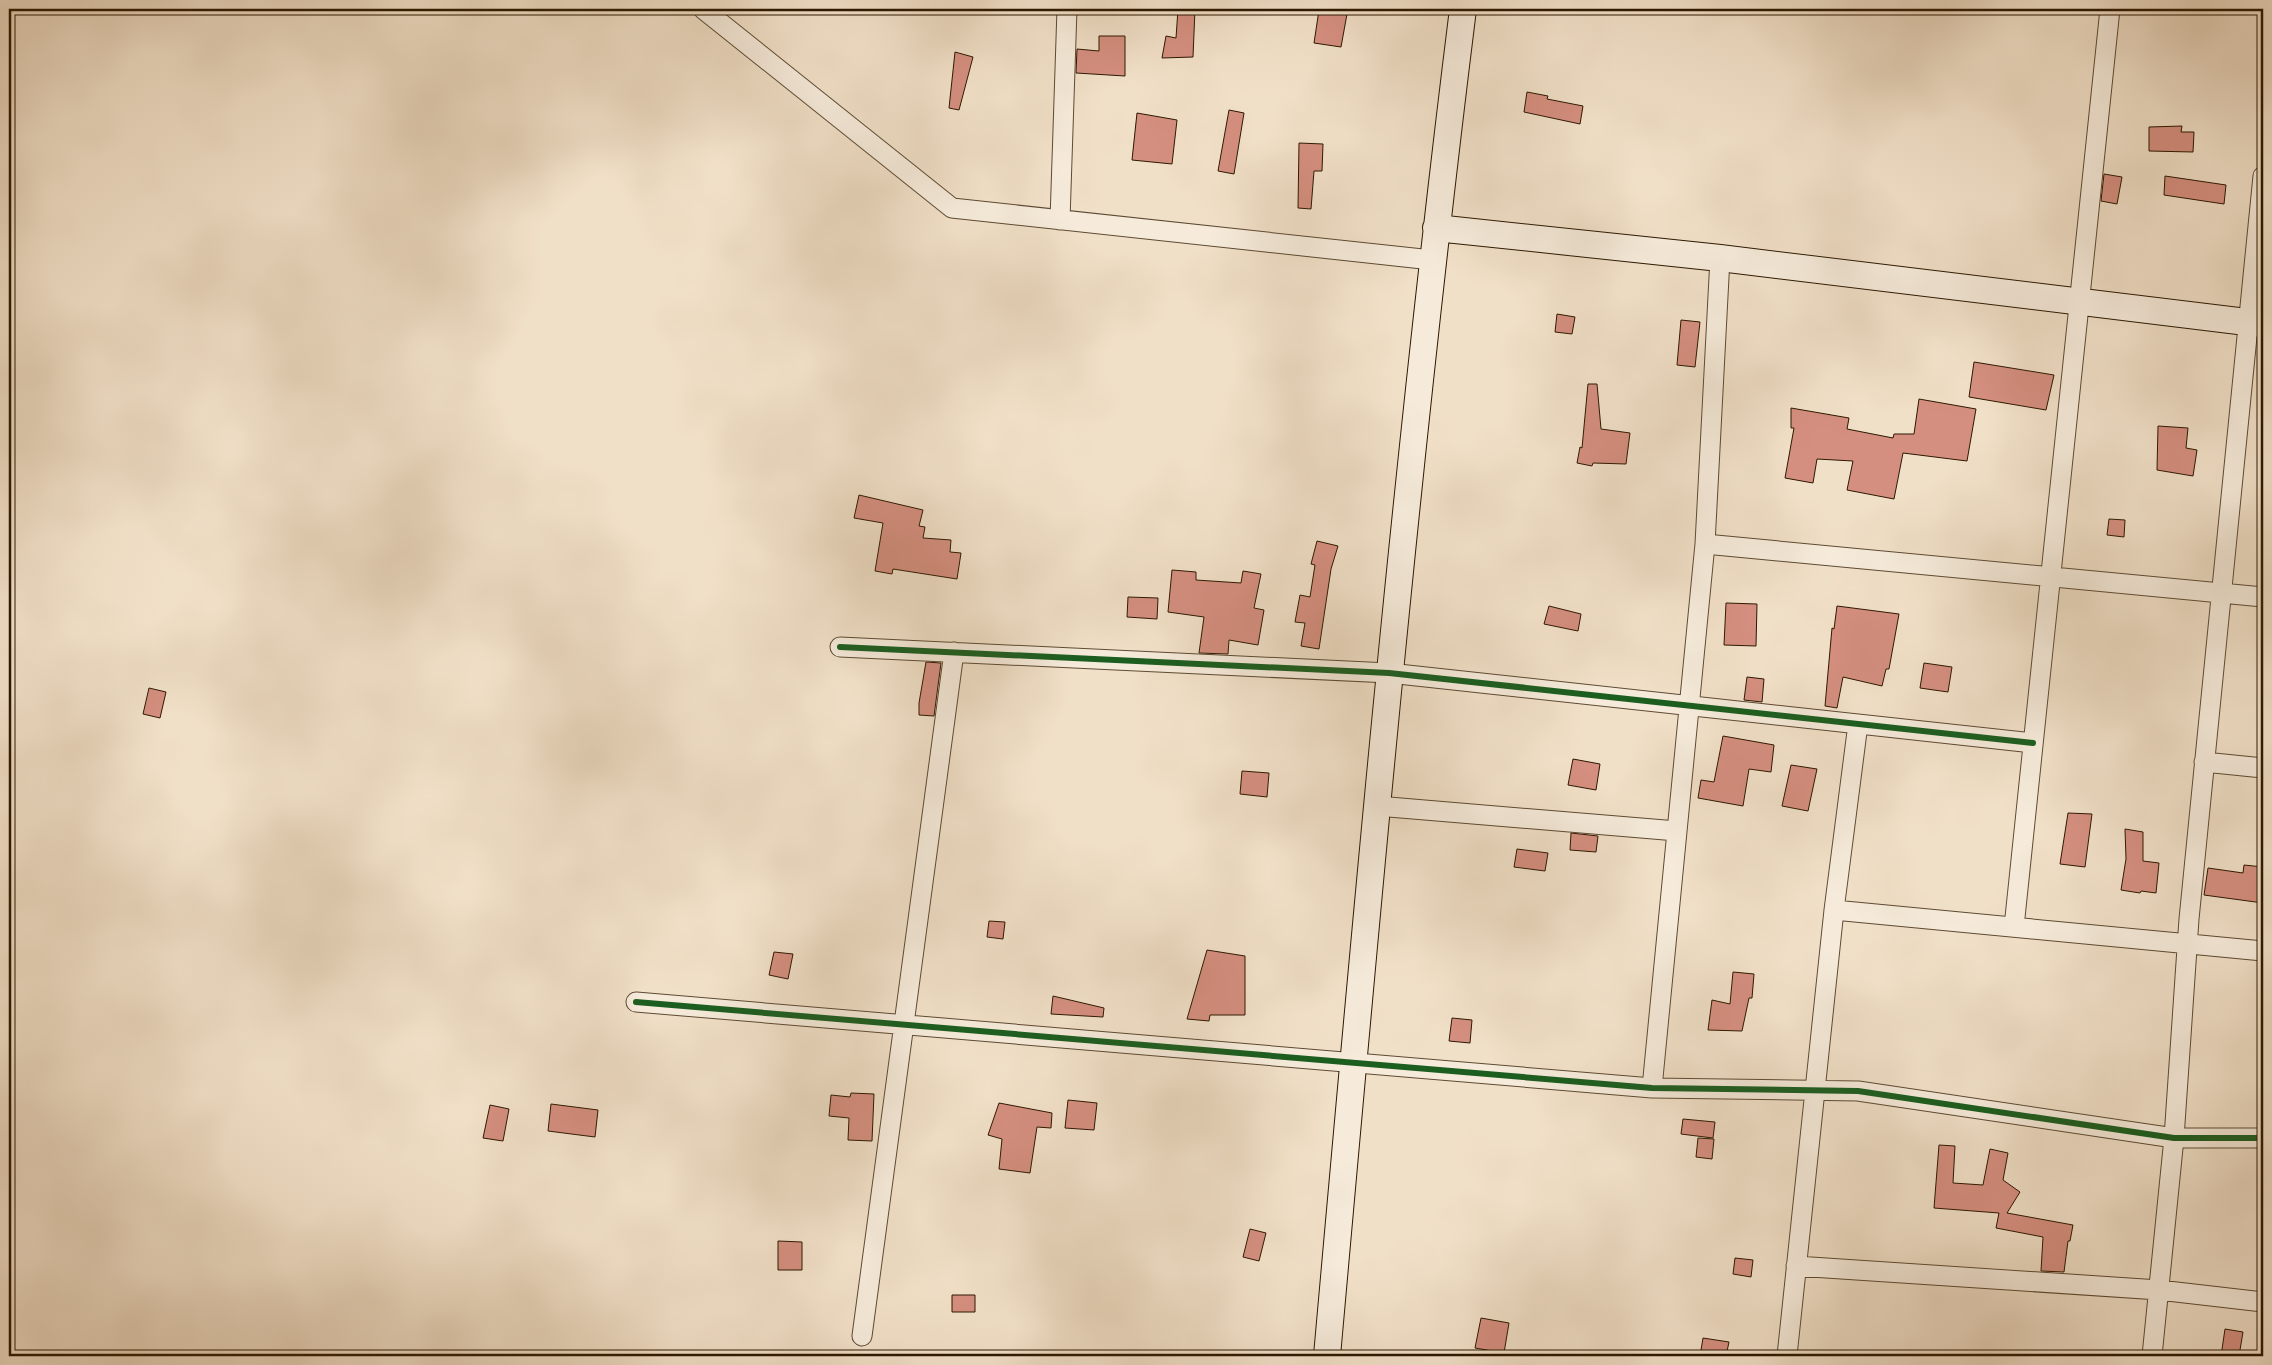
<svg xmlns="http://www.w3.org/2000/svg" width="2272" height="1365" font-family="'IM FELL Great Primer',serif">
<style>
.building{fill:#d58f80;stroke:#2c1800}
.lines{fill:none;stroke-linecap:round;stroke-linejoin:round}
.street-casing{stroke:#5d4a32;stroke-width:21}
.secondary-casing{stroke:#2c1800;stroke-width:28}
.street{stroke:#f6ebdb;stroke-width:19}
.secondary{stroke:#f6ebdb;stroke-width:26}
.cycleway-casing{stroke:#f6ebdb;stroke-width:9}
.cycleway{stroke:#1b5e20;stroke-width:6}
</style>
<rect width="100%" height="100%" fill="#f1e0c8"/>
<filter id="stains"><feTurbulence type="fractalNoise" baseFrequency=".004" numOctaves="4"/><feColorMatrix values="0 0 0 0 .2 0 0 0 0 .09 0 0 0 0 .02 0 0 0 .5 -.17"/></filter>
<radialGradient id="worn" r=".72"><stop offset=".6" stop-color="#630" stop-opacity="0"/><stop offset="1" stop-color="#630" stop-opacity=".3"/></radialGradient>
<!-- building -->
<path class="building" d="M1178,9h17l-2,48 -31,1 4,-22 10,2z
M1319,10l28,4 -6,33 -27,-4z
M1099,36h26v40l-49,-3 1,-24 22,2z
M955,52l18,5 -14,53 -10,-2z
M1527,92l21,4 -1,3 36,7 -3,18 -56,-12z
M1229,110l15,3 -10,61 -16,-3z
M1137,113l40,7 -5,44 -40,-4z
M2182,126l-1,6h13l-1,20 -44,-1v-24z
M1299,143l24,1 -1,27h-8l-3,38 -13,-1z
M2104,174l18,3 -5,27 -16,-3z
M2165,176l61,9 -2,19 -60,-9z
M1557,314l18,3 -3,17 -17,-2z
M1681,320l19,2 -5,45 -18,-2z
M1974,362l80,13 -8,35 -77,-13z
M1588,384h9l4,45 29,4 -4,31 -33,-1 -1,3 -15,-3 3,-16 2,1z
M1919,399l57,10 -9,52 -64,-8 -9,46 -47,-9 6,-29 -36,-2 -4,24 -28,-5 9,-50h-3v-20l58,10 -2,11 46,9 1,-4h20z
M2158,426l30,2 -2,20 11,2 -4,26 -36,-6z
M859,495l64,15 -4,16 6,1 -2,11 28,2 -1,12 11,1 -4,26 -64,-10 -1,5 -17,-3 8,-48 -29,-5z
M2109,519l16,1 -1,17 -17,-2z
M1317,541l21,5 -7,23 -12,80 -18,-3 4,-23 -10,-1 5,-27 10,2 5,-32 -4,-1z
M1172,570l24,2v8l45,3 2,-12 18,3 -7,34 10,2 -6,35 -29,-5 -1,14 -29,-1 5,-36 -36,-5z
M1128,597l30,1 -1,21 -30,-2z
M1726,603l31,1 -1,42 -32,-1z
M1549,606l32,8 -3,17 -34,-7z
M1837,606l62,8 -10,55h-3l-4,17 -39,-9 -6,31 -12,-2 7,-78 2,1z
M926,662l15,1 -7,53 -15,-1v-12z
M1924,663l28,4 -4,25 -28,-4z
M1747,677l17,2 -2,23 -18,-2z
M149,688l17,4 -6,26 -17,-4z
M1723,736l51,9 -3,27 -22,-3 -6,37 -45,-8 3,-18 13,2z
M1573,759l27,5 -4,26 -28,-5z
M1791,765l26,4 -9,42 -26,-5z
M1242,771l27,2 -2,24 -27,-3z
M2068,813l24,1 -7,53 -25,-3z
M2125,829l18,3v29l16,2 -3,30 -15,-2 -1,2 -19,-3 5,-31z
M1571,833l27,3 -2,16 -26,-2z
M1517,849l31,4 -3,18 -31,-4z
M2244,865l19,2v36l-59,-8 4,-27 35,5z
M989,921l16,1 -2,17 -16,-2z
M1207,950l38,6v59h-35l-1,6 -22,-2z
M774,952l19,2 -5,25 -19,-4z
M1733,972l21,2 -2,24h-3l-7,33 -34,-1 4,-30 18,4z
M1053,996l51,12 -1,9 -52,-3z
M1452,1018l20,2 -2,23 -21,-2z
M851,1093l23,1 -2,47 -24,-1 1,-22 -20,-2 2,-21 19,2z
M1068,1100l29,3 -3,27 -29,-2z
M999,1103l53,10 -1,15 -14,-1 -7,46 -31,-4 3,-30 -14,-4z
M551,1104l47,6 -3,27 -47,-6z
M490,1105l19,4 -6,32 -20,-3z
M1683,1119l32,3 -2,16 -32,-4z
M1698,1138l16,1 -2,20 -16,-2z
M1939,1145l16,1 -2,37 30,2 7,-36 18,4 -5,27 17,12 -13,21 66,12 -3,16h-2l-4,31 -23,-1 2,-34 -47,-9 3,-15 -65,-5z
M1250,1229l16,4 -7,28 -16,-4z
M778,1241l24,1v28h-24z
M1735,1258l18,2 -2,17 -18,-3z
M952,1295h23v17h-23z
M1481,1318l28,5 -5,30 -29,-5z
M2225,1329l18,3 -4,24h-18z
M1703,1338l26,4 -3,14h-26z"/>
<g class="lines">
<defs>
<path id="street" d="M703,9l249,199 480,52
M1060,220l7,-211
M1705,544l558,53
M840,647l549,26 644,70
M2204,762l59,6
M1377,806l300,25
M1834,910l429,41
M2014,927l96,-918
M636,1002l1016,86 206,3 316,47h89
M1652,1088l53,-544 15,-286
M1796,1266l363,24 104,12
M862,1336l92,-684
M1787,1356l47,-446 24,-186
M2152,1356l22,-218 15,-219 74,-743"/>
<path id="secondary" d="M1436,228l284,30 543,66
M1327,1356c40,-450 80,-899 136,-1347"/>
</defs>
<!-- street casing -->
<use href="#street" class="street-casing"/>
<!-- secondary casing -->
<use href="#secondary" class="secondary-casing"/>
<!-- street -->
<use href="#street" class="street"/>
<!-- secondary -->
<use href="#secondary" class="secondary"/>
<defs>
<path id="cycleway" d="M840,647l549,26 644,70
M636,1002l1016,86 206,3 316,47h89"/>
</defs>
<!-- cycleway casing -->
<use href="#cycleway" class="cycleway-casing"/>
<!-- cycleway -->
<use href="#cycleway" class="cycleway"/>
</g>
<!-- margin -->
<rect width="2272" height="1365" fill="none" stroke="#f1e0c8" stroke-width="30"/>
<rect x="10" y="10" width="2252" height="1345" fill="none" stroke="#2c1800" stroke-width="2.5"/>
<rect x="15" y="15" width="2242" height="1335" fill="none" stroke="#2c1800"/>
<rect width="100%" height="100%" filter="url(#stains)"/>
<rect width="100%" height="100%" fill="url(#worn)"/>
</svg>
